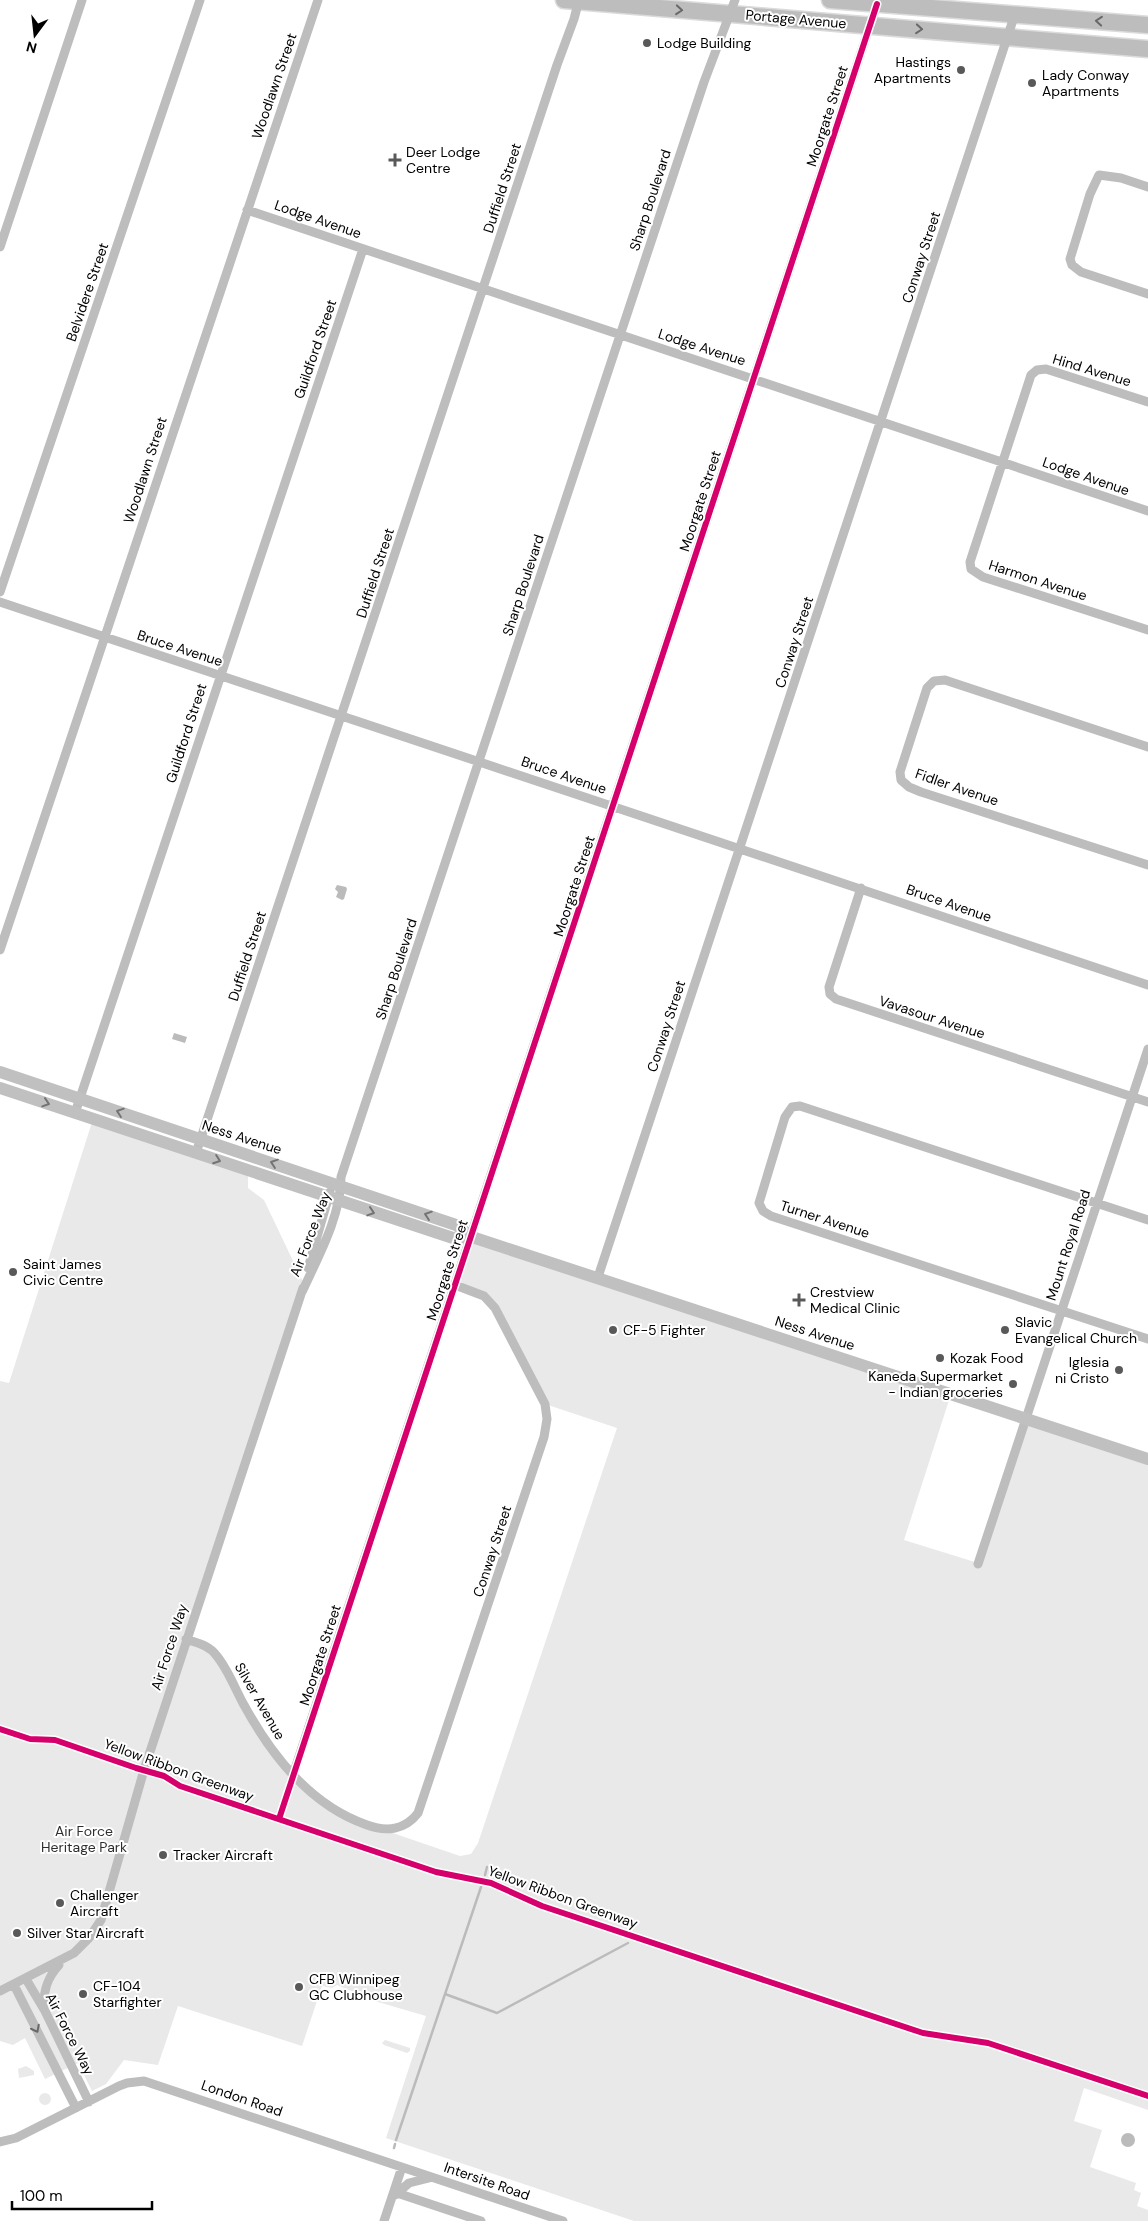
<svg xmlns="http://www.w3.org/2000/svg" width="1148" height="2221" font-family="'DM Sans',sans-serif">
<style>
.green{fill:#e9e9e9}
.water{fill:#bbb}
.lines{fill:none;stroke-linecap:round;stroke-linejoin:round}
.stream{stroke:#bbb;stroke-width:2.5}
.highway-casing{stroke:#dbdbdb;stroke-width:19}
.street{stroke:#bdbdbd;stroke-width:9}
.secondary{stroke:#c0c0c0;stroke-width:12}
.highway{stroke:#bdbdbd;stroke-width:16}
.cycleway-casing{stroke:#fff;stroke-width:9}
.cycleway{stroke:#d6006c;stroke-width:6}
.oneway{stroke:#686868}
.oneway2{stroke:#737373}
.poi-dot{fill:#595959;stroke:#fff;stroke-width:2}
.labels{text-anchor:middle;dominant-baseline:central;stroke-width:4;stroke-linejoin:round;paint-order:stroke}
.street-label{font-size:14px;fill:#000;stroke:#fff}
.poi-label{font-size:14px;fill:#000;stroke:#fff;text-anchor:start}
.park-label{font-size:14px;fill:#2e2e2e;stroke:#fff}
</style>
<rect width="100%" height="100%" fill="#fff"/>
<!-- green -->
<path class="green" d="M93,1119l155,52v17l16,12 40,84 -118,355 24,10 43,72 65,77 63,31 79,27 11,-2 7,-11 139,-415 -72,-24 -56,-103 -34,-16 17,-48 479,157 -47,146 74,23 47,-144 123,40v651l-64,-22 -10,33 28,9 -12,37 46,16 -2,7 7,3 -4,13 11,4v11h-514l-248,-83 40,-122 -48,-14 -41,-17 -5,3 -10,-2 -20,60 -124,-40 -20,59 -34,-5 -18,24 -14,7 -14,-28 -33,16 -20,-41 -12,7 -13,-4v-660l9,2z
M385,2040l25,8v3l-3,2 -23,-8 -2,-2z
M26,2066l8,5v4l-15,3 -1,-9z
M39 2099a6 6 0 1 1 12 0a6 6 0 1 1-12 0Z"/>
<!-- water -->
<path class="water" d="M337,885l9,2 1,2 -3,10 -2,1 -6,-3 2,-5 -3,-3z
M174,1033l13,4 -2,6 -13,-4z
M1121 2140a7 7 0 1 1 14 0a7 7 0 1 1-14 0Z"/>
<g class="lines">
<!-- stream -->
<path class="stream" d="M485,1875l2,-8
M445,1994l52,19 131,-70
M396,2140l85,-253
M394,2148l1,-4"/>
<defs>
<path id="highway" d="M564,0l584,49
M830,0l318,25"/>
</defs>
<!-- highway casing -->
<use href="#highway" class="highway-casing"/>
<!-- street -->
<path class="street" d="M1148,187l-27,-9 -22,-3 -9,19 -20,65 2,6 9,7 67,22
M247,210l901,301
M0,247l82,-247
M1148,402l-102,-33 -9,1 -6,5 -61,187 1,7 12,8 165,53
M0,592l200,-592
M0,602l1148,383
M1148,747l-191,-63 -12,-4 -11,1 -7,7 -27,84 1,8 8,7 12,5 227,73
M861,888l-32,99 1,7 6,5 312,103
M0,950l318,-950
M75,1113l288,-864
M196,1153l361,-1088 17,-46 5,-19
M1148,1220l-348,-114 -8,1 -7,10 -26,86 4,8 8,5 377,123
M308,1268l22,-76
M598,1277l417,-1263
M302,1292c16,-35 39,-76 39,-115l363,-1095 31,-82
M978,1564l170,-515
M186,1639c11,4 23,6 30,16 12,14 19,34 28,50 28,51 66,100 123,120 19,7 38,5 51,-12l126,-376 3,-18 -2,-15 -50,-96 -11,-12 -29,-11
M293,1775l584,-1771
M26,1979l19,32 44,91
M14,1985l62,123
M0,1991l74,-38 15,-15 12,-18 43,-150 159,-482
M44,2008c-1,-17 3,-30 15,-43
M0,2142l16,-4 103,-52 8,-3 17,-2 419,140
M397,2193l84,28
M395,2195l14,-12 20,-5
M384,2221l18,-54"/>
<!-- secondary -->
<path class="secondary" d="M0,1072l456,153 16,12 676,222
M0,1088l453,150 19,-1"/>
<!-- highway -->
<use href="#highway" class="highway"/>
<defs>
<path id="cycleway" d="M0,1729l30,10 25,1 81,28 28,8 16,10 256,86 55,11 51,23 381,127 65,10 160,53
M279,1819l598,-1815"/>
</defs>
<!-- cycleway casing -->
<use href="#cycleway" class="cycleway-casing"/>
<!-- cycleway -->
<use href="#cycleway" class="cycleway"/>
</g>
<!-- one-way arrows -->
<defs><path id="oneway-chevron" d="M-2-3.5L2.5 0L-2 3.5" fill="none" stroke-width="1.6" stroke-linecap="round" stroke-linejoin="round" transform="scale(1.25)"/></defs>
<g class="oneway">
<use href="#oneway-chevron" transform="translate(679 10) rotate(5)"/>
<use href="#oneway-chevron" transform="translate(1099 21) rotate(-175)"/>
<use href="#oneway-chevron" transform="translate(919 29) rotate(5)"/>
<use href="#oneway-chevron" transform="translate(36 2029) rotate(63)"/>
</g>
<g class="oneway2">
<use href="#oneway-chevron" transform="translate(46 1103) rotate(18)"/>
<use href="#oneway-chevron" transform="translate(120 1112) rotate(-161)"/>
<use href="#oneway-chevron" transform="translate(217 1160) rotate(20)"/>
<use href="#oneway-chevron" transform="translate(274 1163) rotate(-161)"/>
<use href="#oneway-chevron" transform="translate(371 1212) rotate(18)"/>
<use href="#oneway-chevron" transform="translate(428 1215) rotate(-161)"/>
</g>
<!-- markers -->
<g class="poi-dot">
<circle cx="647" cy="43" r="5"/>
<circle cx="961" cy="70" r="5"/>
<circle cx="1032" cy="83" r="5"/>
<path d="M392.5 152.5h5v5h5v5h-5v5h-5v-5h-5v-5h5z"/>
<circle cx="13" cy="1272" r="5"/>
<path d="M796.5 1292.5h5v5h5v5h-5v5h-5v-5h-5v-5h5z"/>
<circle cx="613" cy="1330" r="5"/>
<circle cx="1005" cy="1330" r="5"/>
<circle cx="940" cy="1358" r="5"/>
<circle cx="1119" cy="1370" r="5"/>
<circle cx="1013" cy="1384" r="5"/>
<circle cx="163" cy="1855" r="5"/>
<circle cx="60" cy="1903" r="5"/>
<circle cx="17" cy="1933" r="5"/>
<circle cx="299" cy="1987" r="5"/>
<circle cx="83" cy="1994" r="5"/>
</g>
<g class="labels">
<!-- street labels -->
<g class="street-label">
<text transform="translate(796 19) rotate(5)">Portage Avenue</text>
<text transform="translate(274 86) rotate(-71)">Woodlawn Street</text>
<text transform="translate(827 116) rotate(-72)">Moorgate Street</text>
<text transform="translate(502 188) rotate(-72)">Duffield Street</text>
<text transform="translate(650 200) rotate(-72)">Sharp Boulevard</text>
<text transform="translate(318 219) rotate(19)">Lodge Avenue</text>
<text transform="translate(921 257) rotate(-72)">Conway Street</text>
<text transform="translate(87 292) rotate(-71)">Belvidere Street</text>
<text transform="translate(702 347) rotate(18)">Lodge Avenue</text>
<text transform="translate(315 349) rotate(-71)">Guildford Street</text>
<text transform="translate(1092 370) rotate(17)">Hind Avenue</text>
<text transform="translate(145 470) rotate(-72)">Woodlawn Street</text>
<text transform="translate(1086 476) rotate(19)">Lodge Avenue</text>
<text transform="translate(700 501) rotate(-72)">Moorgate Street</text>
<text transform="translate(375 573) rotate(-72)">Duffield Street</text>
<text transform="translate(1038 580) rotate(18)">Harmon Avenue</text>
<text transform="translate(523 585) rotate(-72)">Sharp Boulevard</text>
<text transform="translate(794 642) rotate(-72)">Conway Street</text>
<text transform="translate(180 648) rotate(18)">Bruce Avenue</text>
<text transform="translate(186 733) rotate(-72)">Guildford Street</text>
<text transform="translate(564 775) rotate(19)">Bruce Avenue</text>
<text transform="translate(957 787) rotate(19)">Fidler Avenue</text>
<text transform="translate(574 886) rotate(-72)">Moorgate Street</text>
<text transform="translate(949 903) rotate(19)">Bruce Avenue</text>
<text transform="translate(247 956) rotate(-72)">Duffield Street</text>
<text transform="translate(396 969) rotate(-72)">Sharp Boulevard</text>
<text transform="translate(932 1017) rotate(18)">Vavasour Avenue</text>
<text transform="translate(666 1026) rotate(-72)">Conway Street</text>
<text transform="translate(242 1137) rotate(18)">Ness Avenue</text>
<text transform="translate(825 1219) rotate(18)">Turner Avenue</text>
<text transform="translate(310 1234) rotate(-69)">Air Force Way</text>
<text transform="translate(1068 1245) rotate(-72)">Mount Royal Road</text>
<text transform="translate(447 1270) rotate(-72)">Moorgate Street</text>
<text transform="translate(815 1333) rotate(18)">Ness Avenue</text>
<text transform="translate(492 1551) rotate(-72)">Conway Street</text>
<text transform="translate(169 1647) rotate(-72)">Air Force Way</text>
<text transform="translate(320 1655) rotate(-72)">Moorgate Street</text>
<text transform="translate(260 1701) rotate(60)">Silver Avenue</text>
<text transform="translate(179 1770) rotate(20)">Yellow Ribbon Greenway</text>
<text transform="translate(563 1897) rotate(20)">Yellow Ribbon Greenway</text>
<text transform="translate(70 2034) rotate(63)">Air Force Way</text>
<text transform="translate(242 2098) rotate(19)">London Road</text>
<text transform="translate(487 2181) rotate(19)">Intersite Road</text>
</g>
<!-- poi labels -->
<g class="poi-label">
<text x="657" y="43">Lodge Building</text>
<text x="951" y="62" text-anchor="end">Hastings<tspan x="951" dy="16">Apartments</tspan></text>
<text x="1042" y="75">Lady Conway<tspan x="1042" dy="16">Apartments</tspan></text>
<text x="406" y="152">Deer Lodge<tspan x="406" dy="16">Centre</tspan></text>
<text x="23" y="1264">Saint James<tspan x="23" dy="16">Civic Centre</tspan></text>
<text x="810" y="1292">Crestview<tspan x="810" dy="16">Medical Clinic</tspan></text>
<text x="1015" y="1322">Slavic<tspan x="1015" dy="16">Evangelical Church</tspan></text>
<text x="623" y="1330">CF-5 Fighter</text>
<text x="950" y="1358">Kozak Food</text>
<text x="1109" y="1362" text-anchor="end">Iglesia<tspan x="1109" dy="16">ni Cristo</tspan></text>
<text x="1003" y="1376" text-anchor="end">Kaneda Supermarket<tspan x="1003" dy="16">- Indian groceries</tspan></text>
<text x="173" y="1855">Tracker Aircraft</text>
<text x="70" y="1895">Challenger<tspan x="70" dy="16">Aircraft</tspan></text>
<text x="27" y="1933">Silver Star Aircraft</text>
<text x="309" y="1979">CFB Winnipeg<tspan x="309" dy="16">GC Clubhouse</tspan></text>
<text x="93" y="1986">CF-104<tspan x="93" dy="16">Starfighter</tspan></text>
</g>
<!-- park labels -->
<g class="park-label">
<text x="84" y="1831">Air Force<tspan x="84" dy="16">Heritage Park</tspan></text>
</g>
</g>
<!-- north arrow -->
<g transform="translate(35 35) rotate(195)" stroke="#ffffff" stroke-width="4" paint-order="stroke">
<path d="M0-4L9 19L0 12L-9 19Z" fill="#000000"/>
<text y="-8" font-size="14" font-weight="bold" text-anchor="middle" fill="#000000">N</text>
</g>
<!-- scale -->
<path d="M12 2201v8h140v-8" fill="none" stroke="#000000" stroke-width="2.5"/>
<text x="20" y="2201" font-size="15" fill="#000000" stroke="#ffffff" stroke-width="4" paint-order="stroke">100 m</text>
</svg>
